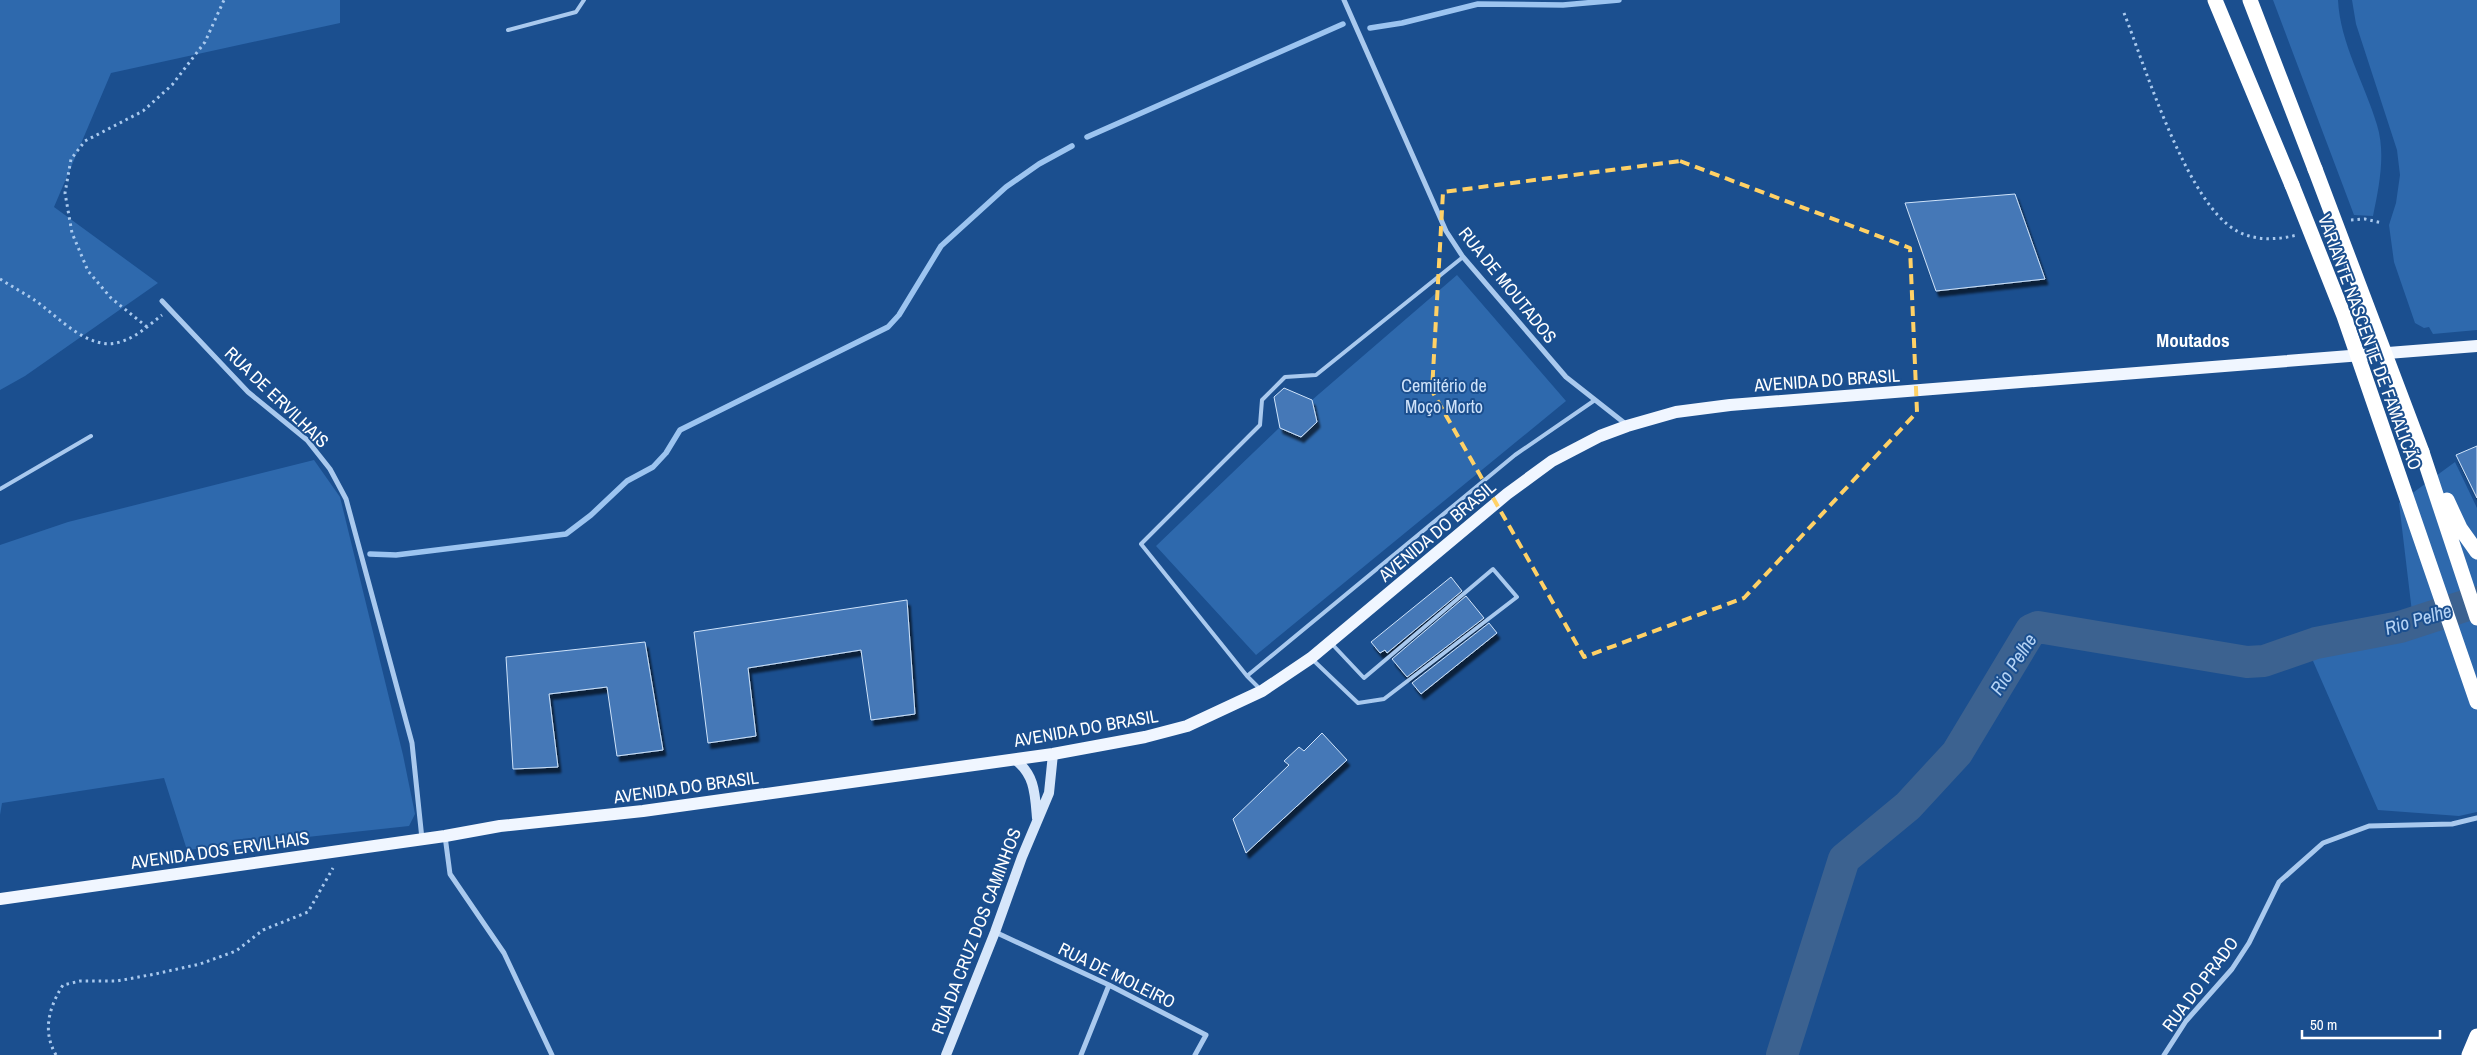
<svg xmlns="http://www.w3.org/2000/svg" width="2477" height="1055" font-family="'Archivo Narrow',sans-serif">
<style>
.green{fill:#2e69ad}
.lines{fill:none;stroke-linecap:round;stroke-linejoin:round}
.stream{stroke:#9cc4f0;stroke-width:5.5}
.river{stroke:#3c6290;stroke-width:32}
.building{fill:#4478b7;stroke:#cfe3fa;filter:url(#shadow)}
.path{stroke:#a9c9ee;stroke-width:3;stroke-dasharray:2.5 4;stroke-linecap:butt}
.lane{stroke:#a9c9ee;stroke-width:4}
.street{stroke:#a9c9ee;stroke-width:5}
.secondary{stroke:#d6e6fa;stroke-width:10}
.primary{stroke:#f0f6ff;stroke-width:12}
.highway{stroke:#fff;stroke-width:15}
.highway-bridge{stroke:#fff;stroke-width:15}
.marked{fill:none;stroke:#ffd166;stroke-width:4;stroke-dasharray:10 6;stroke-linejoin:round}
.labels{text-anchor:middle;dominant-baseline:central;stroke-width:4;stroke-linejoin:round;paint-order:stroke}
.street-label{font-size:18px;fill:#fff;stroke:#1b4f8f}
.park-label{font-size:18px;fill:#cfe3fa;stroke:#1b4f8f}
.neighbourhood-label{font-size:19px;font-weight:bold;fill:#fff;stroke:#1b4f8f}
.water-label{font-size:19px;font-style:italic;fill:#b5d3f5;stroke:#1b4f8f}
</style>
<defs>
<filter id="shadow"><feDropShadow dx="3" dy="5.5" stdDeviation="1" flood-color="#0009"/></filter>
</defs>
<rect width="100%" height="100%" fill="#1b4f8f"/>
<!-- green -->
<path class="green" d="M0,0h340v23l-229,50 -57,134 104,76 -133,93 -25,14z
M2273,0h65c2,43 27,84 39,125 9,29 2,62 -4,91l-19,-1z
M2352,0h125v330l-44,4 -4,-7 -5,1 -9,-5 -21,-61 -5,-37 7,-22 4,-28 -3,-25 -41,-126z
M1457,275l109,126 -310,254 -100,-109 123,-118 -5,-31 10,-9 28,12z
M314,460l26,37 63,258 12,59 -6,12 -222,24 -23,-72 -162,25 -2,12v-270l68,-23z
M2455,462l22,46v304l-18,4 -81,-6 -75,-172 109,-26 -13,-109z"/>
<g class="lines">
<!-- stream -->
<path class="stream" d="M1370,28l32,-5 76,-19 85,1 56,-5
M1087,137l256,-113
M370,554l26,1 170,-21 25,-19 36,-34 26,-14 13,-14 14,-23 208,-103 11,-12 42,-69 65,-59 33,-23 33,-18"/>
<!-- river -->
<path class="river" d="M1782,1055l62,-196 64,-53 49,-53 74,-123 7,-3 209,35 17,-1 52,-18 84,-16 77,-25"/>
</g>
<!-- building -->
<path class="building" d="M2015,194l30,85 -109,12 -31,-88z
M1284,388l28,12 5,22 -16,15 -21,-9 -6,-31z
M2477,446v52l-21,-43z
M1451,577l11,14 -75,62 -2,-3 -5,3 -9,-11z
M1466,596l18,22 -77,59 -15,-18z
M907,600l8,114 -44,6 -10,-70 -113,18 8,68 -48,7 -14,-111z
M1489,623l8,10 -76,61 -9,-11z
M645,642l18,108 -46,6 -10,-69 -58,7 9,73 -45,2 -7,-112z
M1322,733l25,27 -101,93 -13,-34 56,-54 -5,-4 15,-14 5,4z"/>
<g class="lines">
<!-- path -->
<path class="path" d="M2124,13c21,53 63,191 113,218 18,10 40,9 60,4
M2351,220l14,-1 17,4
M0,279c11,7 22,13 33,20 24,16 55,53 87,43 17,-5 29,-17 42,-27
M147,327l-36,-29 -23,-27 -16,-38 -7,-40 6,-34 14,-18 58,-30 29,-26 33,-43 19,-42
M56,1055c-14,-24 -7,-48 7,-70l17,-4h37l38,-7 45,-10 36,-13 27,-21 45,-18 25,-44"/>
<!-- lane -->
<path class="lane" d="M508,30l68,-18 8,-12
M0,489l91,-53
M1313,660l45,43 26,-4 133,-102 -24,-28 -129,109 -33,-35
M1247,676l268,-221 80,-55
M1260,689l-13,-13 -106,-132 119,-119 2,-25 23,-23 31,-2 147,-118"/>
<!-- street -->
<path class="street" d="M1344,0l102,231 17,26 103,120 61,48
M162,301l86,91 59,48 23,29 16,30 66,244 10,96
M445,836l5,38 54,79 48,102
M995,932l114,53 97,50 -11,20
M1081,1055l28,-70
M2164,1055l22,-34 46,-52 17,-26 30,-61 44,-39 46,-17 83,-2 25,-6"/>
<!-- secondary -->
<path class="secondary" d="M1014,759c21,15 21,35 23,59
M946,1055l49,-123 27,-75 27,-64 4,-39"/>
<!-- primary -->
<path class="primary" d="M0,899l445,-63 55,-10 143,-15 410,-57 92,-17 42,-11 75,-35 49,-33 196,-164 45,-33 48,-25 27,-10 49,-14 54,-7 747,-59"/>
<!-- highway -->
<path class="highway" d="M2215,0l77,185
M2250,0l65,169
M2422,452l55,166
M2447,500l13,28 17,24
M2469,1055l8,-19"/>
<!-- highway-bridge -->
<path class="highway-bridge" d="M2315,169l107,283
M2292,185l52,131 133,386"/>
</g>
<!-- marked area -->
<path class="marked" d="M1680,161l230,87 7,164 -173,186 -160,59 -152,-266 11,-199z"/>
<g class="labels">
<!-- street labels -->
<g class="street-label">
<text transform="translate(1508 285) rotate(51)">RUA DE MOUTADOS</text>
<text transform="translate(2370 342) rotate(70)">VARIANTE NASCENTE DE FAMALICÃO</text>
<text transform="translate(1827 380) rotate(-4)">AVENIDA DO BRASIL</text>
<text transform="translate(277 397) rotate(44)">RUA DE ERVILHAIS</text>
<text transform="translate(1437 531) rotate(-40)">AVENIDA DO BRASIL</text>
<text transform="translate(1086 728) rotate(-10)">AVENIDA DO BRASIL</text>
<text transform="translate(686 787) rotate(-8)">AVENIDA DO BRASIL</text>
<text transform="translate(220 850) rotate(-8)">AVENIDA DOS ERVILHAIS</text>
<text transform="translate(976 931) rotate(-69)">RUA DA CRUZ DOS CAMINHOS</text>
<text transform="translate(1117 975) rotate(26)">RUA DE MOLEIRO</text>
<text transform="translate(2200 984) rotate(-53)">RUA DO PRADO</text>
</g>
<!-- park labels -->
<g class="park-label">
<text x="1444" y="385">Cemitério de<tspan x="1444" dy="21">Moço Morto</tspan></text>
</g>
<!-- neighbourhood labels -->
<g class="neighbourhood-label">
<text x="2193" y="340">Moutados</text>
</g>
<!-- water labels -->
<g class="water-label">
<text transform="translate(2418 619) rotate(-16)">Rio Pelhe</text>
<text transform="translate(2013 664) rotate(-57)">Rio Pelhe</text>
</g>
</g>
<!-- scale -->
<path d="M2302 1030v8h138v-8" fill="none" stroke="#ffffff" stroke-width="2.5"/>
<text x="2310" y="1030" font-size="15" fill="#ffffff" stroke="#1b4f8f" stroke-width="4" paint-order="stroke">50 m</text>
</svg>
